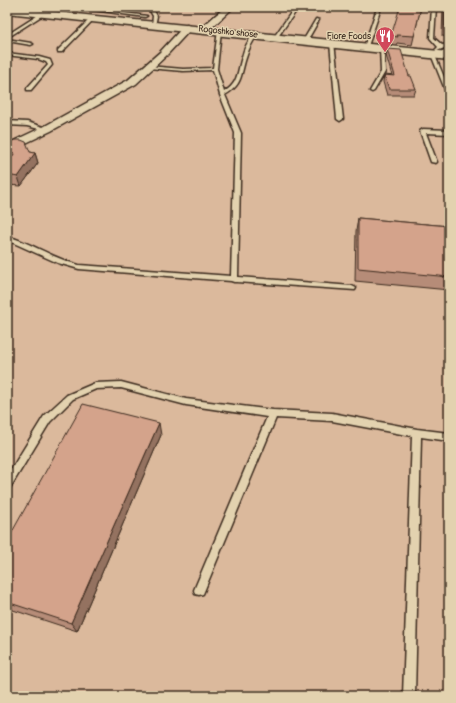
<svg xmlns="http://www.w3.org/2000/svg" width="456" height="703" font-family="Pangolin,sans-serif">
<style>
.built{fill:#dbb99c}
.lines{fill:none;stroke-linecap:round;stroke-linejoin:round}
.lane-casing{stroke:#3b2a1e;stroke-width:3}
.street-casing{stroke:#3b2a1e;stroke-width:3}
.secondary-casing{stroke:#3b2a1e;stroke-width:3}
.lane{fill:#e3d2af;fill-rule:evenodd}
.street{fill:#e3d2af;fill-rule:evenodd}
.secondary{fill:#e3d2af;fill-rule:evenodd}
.wall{fill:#b68c78;stroke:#3b2a1e}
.shaded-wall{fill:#947261;stroke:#3b2a1e}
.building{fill:#d4a38b;stroke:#3b2a1e}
.labels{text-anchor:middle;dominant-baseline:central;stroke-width:3;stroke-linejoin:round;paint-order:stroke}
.far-street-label{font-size:9px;fill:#3b2a1e;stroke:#e3d2af}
.far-poi-label{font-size:9px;fill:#3b2a1e;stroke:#e3d2af;text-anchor:end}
</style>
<rect width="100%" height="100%" fill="#e2c7a7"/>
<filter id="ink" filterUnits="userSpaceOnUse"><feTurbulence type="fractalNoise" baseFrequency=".025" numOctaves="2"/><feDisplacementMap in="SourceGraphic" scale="8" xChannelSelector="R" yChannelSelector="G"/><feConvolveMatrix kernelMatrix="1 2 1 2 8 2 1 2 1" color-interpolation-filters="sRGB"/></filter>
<g filter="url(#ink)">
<!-- built -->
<path class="built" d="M7,7h442v689h-442z"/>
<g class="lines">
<defs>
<path id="lane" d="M28,7h4l-6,6h-2z
M70,7h11l66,9 -2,1z
M148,7h4l5,9 -2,10 -3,-1 1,-9z
M295,7h4l-22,31h-2l-1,-1z
M432,7h4l-2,31 8,7 7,-1v2l-12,5 -2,-1 3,-3 -8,-9z
M378,10l2,1 -12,35 -4,1 12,-36z
M43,12l3,1 -39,25v-3z
M91,18l3,1 -32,33h-4v-2z
M316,19l3,1 -12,21h-4z
M218,30l3,1 -4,38 7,23c15,-9 13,-20 18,-35 2,-9 6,-16 12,-23l3,1c-4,6 -8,13 -10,20 -7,19 -3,29 -22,40l16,38 -3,144 114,9 4,2 -1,2 -118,-8h-3l-3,-1 -152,-12 -21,-6 -51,-23v-4c25,7 47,23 72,29l152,11 4,-143 -15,-38 -7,-25 -30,1 -35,-3 -2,-1 2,-1 35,3 30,-1z
M7,39l24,4 2,1 -2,1 -24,-4z
M332,42l2,1 9,76 -3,2 -3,-2 -7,-76z
M382,47l2,1 1,24 -11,19 -2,1 -2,-1 11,-19 -1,-24z
M7,53l32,4 11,3 2,5 -21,25h-4v-2l21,-23 -2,-3 -8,-3 -31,-4z
M443,54l4,1 2,5v7l-2,-1z
M432,57l4,1 13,31v4l-3,-1z
M7,121l20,1 23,7 -3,2 -20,-5 -20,-1z
M423,129l26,1v4l-23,-1 11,29 -1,1 -5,-1 -11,-31z
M121,382l65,17 87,11 59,3 85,16 32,4v8l-28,-4 -6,259h-12l9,-260 -80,-15 -56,-3 -73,176 -4,1 -4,-1 -1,-4 73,-173 -81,-12 -65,-17 -25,1 -23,10 -23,23 -40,66 -3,1v-13l37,-60 23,-21 28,-12z"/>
<path id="street" d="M225,7h9l-27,25h-6l-1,-2 1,-2z
M187,25l4,3 -1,2 -24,26 -30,28 -85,47 -44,21v-8l36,-17 85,-47 32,-28 24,-26z"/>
<path id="secondary" d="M7,7l442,45v8l-442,-47z"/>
</defs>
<!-- lane casing -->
<use href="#lane" class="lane-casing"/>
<!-- street casing -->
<use href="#street" class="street-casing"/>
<!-- secondary casing -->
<use href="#secondary" class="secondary-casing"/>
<!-- lane -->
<use href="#lane" class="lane"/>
<!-- street -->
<use href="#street" class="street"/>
<!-- secondary -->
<use href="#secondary" class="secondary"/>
</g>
<!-- wall -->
<path class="wall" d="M110,7h22l-1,1 -8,1z
M251,7h19l-1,2 -18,-1z
M421,7l-9,38 -15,-2 -1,2 -7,-1 2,-8z
M443,7h6v30l-7,-1z
M387,49l22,27 7,13 -2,6h-27l-4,-13 1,-7 8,1 -6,-21z
M7,143l23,9 5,1 3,10 -17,23 -14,-1v-22l1,-1h-1z
M358,218l91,8v64l-94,-9 1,-50z
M161,435l-84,196 -70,-23v-67z"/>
<!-- shaded-wall -->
<path class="shaded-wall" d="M123,7h9l-1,1 -8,1z
M35,153l3,10 -17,23 -3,-9z
M159,423l2,12 -84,196 -6,-8z"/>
<!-- building -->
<path class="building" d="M400,7h21l-7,29 -17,-1 1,2 -7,-1z
M445,7h4v19h-4z
M387,49l14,1 8,26h2l5,13h-27l-5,-14 11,1z
M15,140h6l5,2 4,10 5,1 -17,24 -11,-2v-12l8,-10 -8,-1v-9z
M358,218l91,8v51l-91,-9z
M83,404l76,19 -88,200 -64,-21v-61z"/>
</g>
<!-- icons -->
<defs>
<symbol id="restaurant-pin" viewBox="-11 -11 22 30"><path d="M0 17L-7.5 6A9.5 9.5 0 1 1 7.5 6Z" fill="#d1495b" stroke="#e3d2af"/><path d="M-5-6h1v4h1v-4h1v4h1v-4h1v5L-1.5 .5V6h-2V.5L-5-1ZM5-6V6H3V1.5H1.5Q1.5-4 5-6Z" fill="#fff"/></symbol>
</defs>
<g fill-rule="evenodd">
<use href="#restaurant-pin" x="374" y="25" width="22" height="30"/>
</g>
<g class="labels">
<!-- far-street labels -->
<g class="far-street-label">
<text transform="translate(228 32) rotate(6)">Rogoshko shose</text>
</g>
<!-- far-poi labels -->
<g class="far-poi-label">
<text x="371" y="36">Fiore Foods</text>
</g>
</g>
<!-- margin -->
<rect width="456" height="703" fill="none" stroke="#e3d2af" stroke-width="24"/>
<rect x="12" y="12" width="432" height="679" fill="none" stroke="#3b2a1e" stroke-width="1.5" filter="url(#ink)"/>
</svg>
